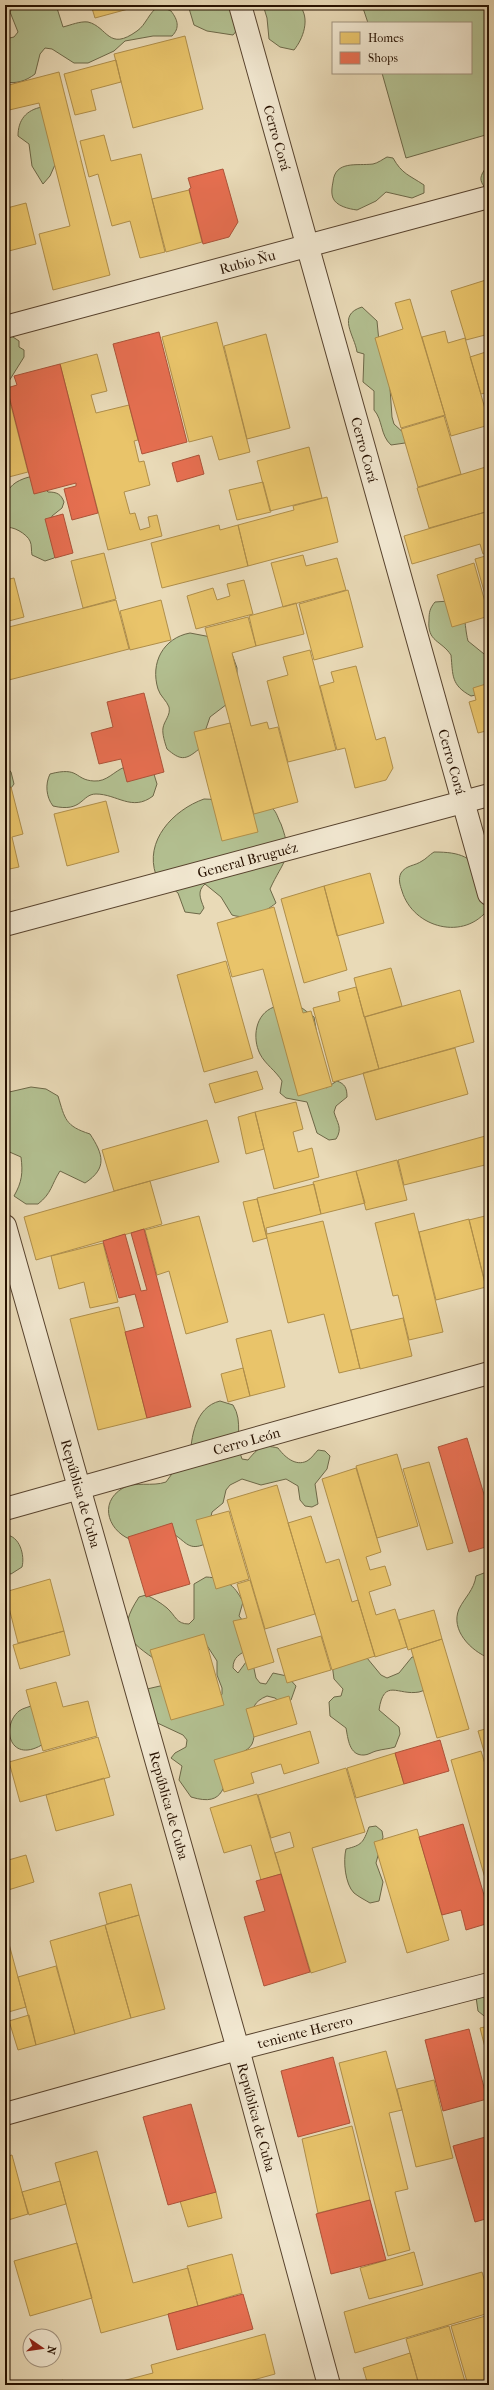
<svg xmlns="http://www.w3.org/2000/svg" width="494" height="2390" font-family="'IM FELL French Canon',serif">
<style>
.green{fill:#b3c091;stroke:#6d6848}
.homes{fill:#e9c46a;stroke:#af8e4a}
.shops{fill:#e76f51;stroke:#ad5339}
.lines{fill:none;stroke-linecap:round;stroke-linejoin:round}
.minor-casing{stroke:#58432e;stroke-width:24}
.tertiary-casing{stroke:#58432e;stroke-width:24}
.minor{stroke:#f1e7d0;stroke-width:22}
.tertiary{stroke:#f1e7d0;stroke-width:22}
.labels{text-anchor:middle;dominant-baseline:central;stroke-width:4;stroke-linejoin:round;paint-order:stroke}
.street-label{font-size:14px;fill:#271100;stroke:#f1e7d0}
</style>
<rect width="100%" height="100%" fill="#e9dab7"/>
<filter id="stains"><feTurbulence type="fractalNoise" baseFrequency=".005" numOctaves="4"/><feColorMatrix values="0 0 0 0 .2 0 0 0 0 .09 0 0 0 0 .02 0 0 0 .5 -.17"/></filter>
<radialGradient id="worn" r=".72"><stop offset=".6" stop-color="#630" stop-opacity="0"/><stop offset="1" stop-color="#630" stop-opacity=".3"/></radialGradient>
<!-- green -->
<path class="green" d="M14,5h42l7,22c8,-2 17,-6 25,-5 20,5 20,30 49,9 9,-6 12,-19 22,-25l12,5c7,9 9,17 1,25h-19l-28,5 -11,10 -26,12h-14l-22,-14 -7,-1 -5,6 -5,20c-9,7 -19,10 -30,8v-43l9,-2 4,-5 -8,-20z
M188,5h49l1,24 -5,6 -26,-4 -13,-6z
M263,5h36c12,13 4,34 -5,45l-14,-3 -11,-8 -2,-21z
M362,5h127v129l-83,24 -24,-85h89v-50h-103z
M42,107l16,51 -8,18 -7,8 -11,-18 -3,-22 -11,-8c0,-16 8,-26 24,-29z
M387,157l6,1c9,16 16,17 31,27v8l-12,5 -26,-6 -10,9 -19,9c-8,-1 -21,-4 -24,-12 -2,-5 -1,-11 0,-16 2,-22 24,-16 40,-18 5,-1 10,-5 14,-7z
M489,159v33c-16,-16 -4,-17 0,-33z
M362,307l15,14 2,21 10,32 3,43 2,7 14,13 -3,6 -14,2c-11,-10 -8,-25 -17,-35v-19l-11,-9 1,-28 -7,-2c-2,-16 -21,-37 5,-45z
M5,335l8,2 6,4v6l5,3v7l-15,24 -4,1z
M29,477l7,1 12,14c9,0 13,2 16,10l-2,6 -10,8 -1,6 9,31 -6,5 -9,3 -13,-6c-1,-4 0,-10 -2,-14 -3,-7 -18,-16 -25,-13 0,-26 -5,-43 24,-51z
M449,601c20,13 14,20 19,40l21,17v23l-9,13 -9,2c-20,-11 -18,-20 -20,-41 -10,-15 -24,-13 -22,-35 0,-8 1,-12 6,-18z
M190,633l21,4 21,17 5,14v20l-10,16 -17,13 -11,32c-14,12 -19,11 -32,0 -2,-6 -5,-15 -4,-21 1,-7 8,-13 6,-21 -2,-6 -9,-11 -11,-18 -8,-26 5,-51 32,-56z
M5,765l6,7 3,12 -9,12z
M125,767l28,4 4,13 -4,12c-21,16 -36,-2 -57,-2 -15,0 -13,19 -43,12 -7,-9 -8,-22 -3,-32 30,-8 24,6 44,7 13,1 20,-10 31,-14z
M204,799c16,0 28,5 44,9 8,2 17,-4 24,0 5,4 6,11 9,16 13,35 2,36 -11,65l6,14c-12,10 -28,17 -44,12l-11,-18 -16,-13c-8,7 -5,14 -1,24l-4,6 -15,-2 -7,-19 -22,-18c-12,-34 17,-65 48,-76z
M434,852c28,0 35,5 55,24v32c-24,34 -76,20 -87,-17 -2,-6 -4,-12 -1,-18 5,-8 14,-7 21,-12 4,-2 7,-6 12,-9z
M274,1007l28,1 12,9 12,71 11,-7c8,3 10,7 10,16l-11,9 -2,6c3,11 9,16 2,27l-7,1 -12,-7 -10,-31 -21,-4 -6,-5 2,-12c-6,-10 -17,-17 -22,-27 -8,-16 -5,-40 14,-47z
M31,1087l15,2 12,7c7,23 7,30 32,38 13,20 18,34 -5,49l-25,-12c-9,14 -8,22 -22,33h-12l-12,-8c8,-14 9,-23 7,-39l-16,-7v-57z
M220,1401l13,4c11,17 1,36 9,54l6,1c10,-12 14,-16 30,-12 6,8 17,19 29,13 4,-2 8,-8 11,-11l7,1 5,5 -3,13 -12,15 3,20 -6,3 -7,-1 -5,-6 -2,-14 -12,-7 -25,6 -19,-6 -12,6 -4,5 -3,13 -11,9 -7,32c-16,7 -19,-2 -30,-9 -10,2 -32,8 -40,6 -26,-7 -38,-38 -12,-53 12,-7 29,-1 43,-6l8,-11 16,-12c1,-21 5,-52 30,-58z
M5,1535c15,0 20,21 17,32l-11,7 -6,-2z
M484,1573l5,1v84c-18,-7 -39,-28 -30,-49 6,-12 15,-19 17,-33z
M206,1577c19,1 28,7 37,25l-4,14 9,11 1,22c-9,5 -16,8 -16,19l5,5 8,-11 7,2 3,14 4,5 6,1 7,-11 14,3 9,10 -5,14 -6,6 -10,-8 -8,-2c-27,11 -7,31 -15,48 -4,8 -16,9 -19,16 -10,23 -6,48 -42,37l-12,-17 3,-14 -11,-8 4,-5 11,-6 1,-7 -4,-5 -32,-15 -4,-31 13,-3 58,14 4,-6v-6l-5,-13v-14l-11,-17 -47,18c-31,-21 -43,-30 -20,-65l7,-2c7,3 15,8 21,13 9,8 9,16 22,16l5,-5v-35z
M412,1657h7l12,30c-4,2 -8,4 -12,5 -21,4 -35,-15 -40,18l20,17 1,7 -5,13c-6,2 -12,2 -19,4 -4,1 -8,4 -12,4 -15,1 -16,-17 -18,-27l-16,-12 -1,-14 5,-5 7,-1 2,-7 -9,-10 -2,-15 35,-6 14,17 6,3 12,-5z
M34,1705l11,38c-35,23 -45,-16 -26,-32 4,-3 10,-4 15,-6z
M376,1826l6,5 1,6 -7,26 7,19 -4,19 -9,2c-5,-3 -11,-6 -16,-10 -9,-9 -11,-32 -8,-44 16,-4 17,-6 23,-22z
M489,1972v48l-11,-9 -2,-14z"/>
<!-- homes -->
<path class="homes" d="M91,5h52l-48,13z
M185,36l18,73 -70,19 -19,-74z
M116,60l5,22 -30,8 5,20 -21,5 -11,-41z
M59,72l51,203 -57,15 -14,-56 31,-8 -31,-123 -34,8v-25z
M104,135l7,26 30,-7 24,98 -25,6 -10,-37 -18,5 -14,-52 -9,3 -9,-36z
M189,190l13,52 -36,10 -14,-53z
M5,201l2,7 19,-5 10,41 -31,8z
M489,279v55l-23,6 -15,-49z
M410,299l35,116 -44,13 -26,-90 28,-9 -8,-26z
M217,322l33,130 -31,8 -7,-24 -23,6 -27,-105z
M445,331l3,12 17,-5 24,85v2l-38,11 -29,-99z
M266,334l24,94 -43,11 -23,-93z
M489,351v41l-8,2 -11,-37z
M97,354l10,37 -16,4 5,18 33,-8 9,35 -4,1 5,21 5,-1 6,24 -26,7 6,22 5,-1 5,17 10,-3 -2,-10 9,-2 5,21 -54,14 -48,-186z
M5,382l23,90 -23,6z
M444,416l17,58 -43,13 -17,-58z
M309,447l13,51 -52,13 -13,-50z
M489,466v45l-60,17 -12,-40z
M263,482l8,30 -34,8 -8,-30z
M327,497l11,45 -90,24 -10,-41 56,-15 -1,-4z
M489,511v41l-6,2 -3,-10 -68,20 -8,-28z
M219,525l1,5 18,-5 10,41 -86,22 -11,-45z
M104,553l12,46 -33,9 -12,-47z
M303,555l3,11 31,-8 9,32 -63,17 -12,-44z
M489,555v54l-14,-50z
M5,561l4,15 -4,1z
M474,563l15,53 -37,11 -15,-52z
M14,578l10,39 -19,5v-42z
M244,580l9,34 -57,15 -9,-33 26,-8 4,12 13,-4 -3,-12z
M348,590l15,57 -49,13 -15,-56z
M116,600l13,49 -124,32v-53z
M161,600l10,40 -41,10 -10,-39z
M296,603l8,31 -48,12 -7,-30z
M248,617l8,29 -24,7 19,73 16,-4 2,7 9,-2 20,75 -44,12 -49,-186z
M310,650l26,100 -48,12 -21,-81 21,-6 -5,-18z
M356,666l20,74 9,-3 8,31 -7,12 -31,8 -10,-40 -8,2 -17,-64 14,-4 -3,-10z
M489,683v61l-3,-13 -8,2 -9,-31 7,-2 -3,-12z
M230,723l28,109 -36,9 -28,-109z
M11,787l12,47 -11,3 7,30 -14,3v-81z
M106,801l13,51 -52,14 -13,-52z
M370,873l14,50 -47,13 -13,-50z
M324,886l23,84 -43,13 -23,-84z
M274,907l29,106 8,-2 21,75 -34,10 -35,-127 -31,8 -15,-54z
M226,961l27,97 -49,14 -27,-97z
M391,968l11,38 -38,11 -10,-39z
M356,987l23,82 -46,13 -20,-74 27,-7 -2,-9z
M460,990l14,52 -95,27 -14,-52z
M455,1048l13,46 -92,26 -13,-47z
M257,1071l6,18 -48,14 -6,-19z
M296,1102l7,27 -10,3 5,20 14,-4 7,29 -45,12 -19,-77z
M255,1112l9,37 -18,5 -8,-37z
M207,1120l12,42 -105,29 -12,-41z
M489,1135v29l-85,21 -6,-25z
M397,1160l10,40 -41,10 -10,-39z
M356,1171l9,32 -44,11 -8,-32z
M150,1181l12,43 -126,36 -12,-43z
M314,1184l7,30 -55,14 1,6 56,-13 37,147 -21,5 -15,-59 -36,9 -31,-125z
M257,1199l10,39 -14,4 -10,-40z
M414,1213l29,119 -34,8 -11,-45 -5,1 -18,-73z
M489,1215v71l-3,1 -17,-67z
M199,1216l29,106 -42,12 -17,-63 -12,4 -12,-45z
M469,1219l17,68 -50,13 -17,-68z
M103,1243l15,59 -28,6 -6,-26 -25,7 -8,-33z
M119,1307l28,111 -49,12 -28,-111z
M403,1318l9,38 -52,13 -9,-39z
M271,1330l14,57 -35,9 -14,-57z
M243,1368l7,28 -22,6 -7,-28z
M397,1454l21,72 -41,12 -21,-72z
M429,1462l24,81 -26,7 -24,-81z
M356,1468l25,84 -15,5 4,13 15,-4 6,19 -22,7 7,23 19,-6 12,38 -32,10 -53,-178z
M277,1485l38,129 -50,15 -38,-129z
M229,1511l20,68 -33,10 -20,-69z
M311,1516l15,47 13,-4 13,43 6,-2 17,56 -43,14 -44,-147z
M50,1579l14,52 -46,12 -13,-51z
M250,1580l24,82 -26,8 -15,-49 14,-3 -10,-34z
M5,1594l4,13 -4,1z
M434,1610l8,29 -34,11 -9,-30z
M64,1631l6,24 -50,14 -7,-24z
M204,1634l20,71 -53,15 -21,-70z
M321,1636l10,34 -44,13 -10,-34z
M442,1639l27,90 -32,9 -26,-89z
M56,1682l7,25 25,-6 9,35 -54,15 -17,-61z
M289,1696l8,28 -43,13 -8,-28z
M489,1728v40l-11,-37z
M310,1731l9,32 -35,11 -3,-10 -30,9 3,10 -30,9 -10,-32z
M98,1737l12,40 -90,25 -11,-40z
M481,1751l8,26v115l-38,-132z
M395,1753l9,31 -48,14 -9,-30z
M346,1768l19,64 -53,16 34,114 -35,11 -36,-120 19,-6 -4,-15 -19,6 -13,-43z
M104,1778l10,37 -58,16 -10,-36z
M257,1794l24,80 -20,6 -10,-35 -27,8 -14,-45z
M417,1829l32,111 -42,13 -33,-111z
M26,1855l8,27 -29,9v-30z
M131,1884l8,31 -32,9 -8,-31z
M139,1915l26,94 -34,9 -26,-93z
M105,1925l26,93 -56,16 -25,-93z
M5,1929l21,78 -21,6z
M56,1966l19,68 -39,11 -18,-68z
M29,2015l7,30 -18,5 -9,-29z
M489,2026v37l-9,-35z
M386,2051l16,59 -13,3 19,76 -13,3 15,58 -22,6 -49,-193z
M434,2080l19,78 -37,9 -19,-78z
M352,2126l18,74 -52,13 -16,-74z
M97,2151l36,132 55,-15 10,38 -97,27 -46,-170z
M12,2155l16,59 -23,7v-64z
M60,2181l6,23 -37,11 -7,-23z
M216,2192l6,26 -34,9 -8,-26z
M77,2243l15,55 -62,18 -16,-55z
M414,2252l9,33 -54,14 -9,-31z
M232,2254l10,39 -44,13 -11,-40z
M482,2272l7,24v17l-134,40 -11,-41z
M489,2315v70h-21l-17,-59z
M449,2326l17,59h-47l-13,-46z
M265,2334l10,40 -40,11h-128l46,-12 -2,-8z
M410,2353l9,32h-51l-5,-17z
M63,2380l1,5h-17z"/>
<!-- shops -->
<path class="shops" d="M223,169l15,53 -9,15 -26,7 -14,-55 2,-1 -3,-10z
M159,332l28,110 -45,12 -29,-110z
M60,364l38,149 -26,7 -8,-31 12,-3v-3l-42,11 -27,-106 10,-3 -3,-9z
M199,455l5,19 -27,8 -5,-19z
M63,514l10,39 -18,5 -10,-39z
M144,693l20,79 -37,10 -6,-23 -22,5 -8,-31 22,-6 -6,-25z
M144,1229l47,178 -44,11 -22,-86 19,-5 -9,-33 -16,4 -16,-57 22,-7 16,57 6,-1 -16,-57z
M467,1438l22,73v35l-20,6 -31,-105z
M172,1523l18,61 -44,13 -18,-60z
M440,1740l9,31 -45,13 -9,-31z
M463,1824l26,88v11l-23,7 -5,-20 -19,5 -23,-78z
M281,1874l29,98 -46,14 -20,-69 21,-6 -9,-30z
M469,2029l18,70 -44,12 -18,-71z
M333,2057l17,66 -52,14 -17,-66z
M191,2104l25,88 -48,13 -25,-88z
M489,2136v82l-14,4 -22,-76z
M370,2200l16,60 -55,14 -15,-60z
M243,2294l10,35 -76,21 -9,-36z"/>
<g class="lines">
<defs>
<g id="minor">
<path id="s1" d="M240,5l249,889"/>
<path id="s2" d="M5,327l484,-130"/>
<path id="s3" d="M5,925l484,-130"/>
<path id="s4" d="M5,1226l233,823 91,336"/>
<path id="s5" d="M5,2114l233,-65 251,-65"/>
</g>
<g id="tertiary">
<path id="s6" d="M5,1509l484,-136"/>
</g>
</defs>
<!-- minor casing -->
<use href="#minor" class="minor-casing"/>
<!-- tertiary casing -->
<use href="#tertiary" class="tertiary-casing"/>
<!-- minor -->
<use href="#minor" class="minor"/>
<!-- tertiary -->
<use href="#tertiary" class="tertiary"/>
</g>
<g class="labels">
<!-- street labels -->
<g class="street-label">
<text stroke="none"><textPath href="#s1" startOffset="138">Cerro Corá</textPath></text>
<text stroke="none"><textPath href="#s2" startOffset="251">Rubio Ñu</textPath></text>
<text stroke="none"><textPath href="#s1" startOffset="462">Cerro Corá</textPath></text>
<text stroke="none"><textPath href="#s1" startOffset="786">Cerro Corá</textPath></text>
<text stroke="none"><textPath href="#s3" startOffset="251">General Bruguéz</textPath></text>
<text stroke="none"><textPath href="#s6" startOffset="251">Cerro León</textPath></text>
<text stroke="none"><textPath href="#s4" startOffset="278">República de Cuba</textPath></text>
<text stroke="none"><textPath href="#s4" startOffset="602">República de Cuba</textPath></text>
<text stroke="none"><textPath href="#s5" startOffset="311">teniente Herero</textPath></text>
<text stroke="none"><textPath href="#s4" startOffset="926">República de Cuba</textPath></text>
</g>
</g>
<!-- margin -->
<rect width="494" height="2390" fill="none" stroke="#e9dab7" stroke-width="20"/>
<rect x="6" y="6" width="482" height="2378" fill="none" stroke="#271100" stroke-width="2"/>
<rect x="10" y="10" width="474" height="2370" fill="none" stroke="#271100"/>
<!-- legend -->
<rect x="332" y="22" width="140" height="52" fill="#f1e7d0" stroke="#a0917d"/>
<rect x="340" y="32" width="20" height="12" fill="#e9c46a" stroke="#a0917d"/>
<text x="368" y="42" font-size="12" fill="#271100">Homes</text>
<rect x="340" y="52" width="20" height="12" fill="#e76f51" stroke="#a0917d"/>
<text x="368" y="62" font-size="12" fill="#271100">Shops</text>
<!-- north arrow -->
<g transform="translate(42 2348) rotate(103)"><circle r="19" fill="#f1e7d0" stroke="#a0917d"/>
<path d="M0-3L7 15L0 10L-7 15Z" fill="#8f2418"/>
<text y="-6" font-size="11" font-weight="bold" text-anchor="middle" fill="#271100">N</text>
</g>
<rect width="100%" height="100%" filter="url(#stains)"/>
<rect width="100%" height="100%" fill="url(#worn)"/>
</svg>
